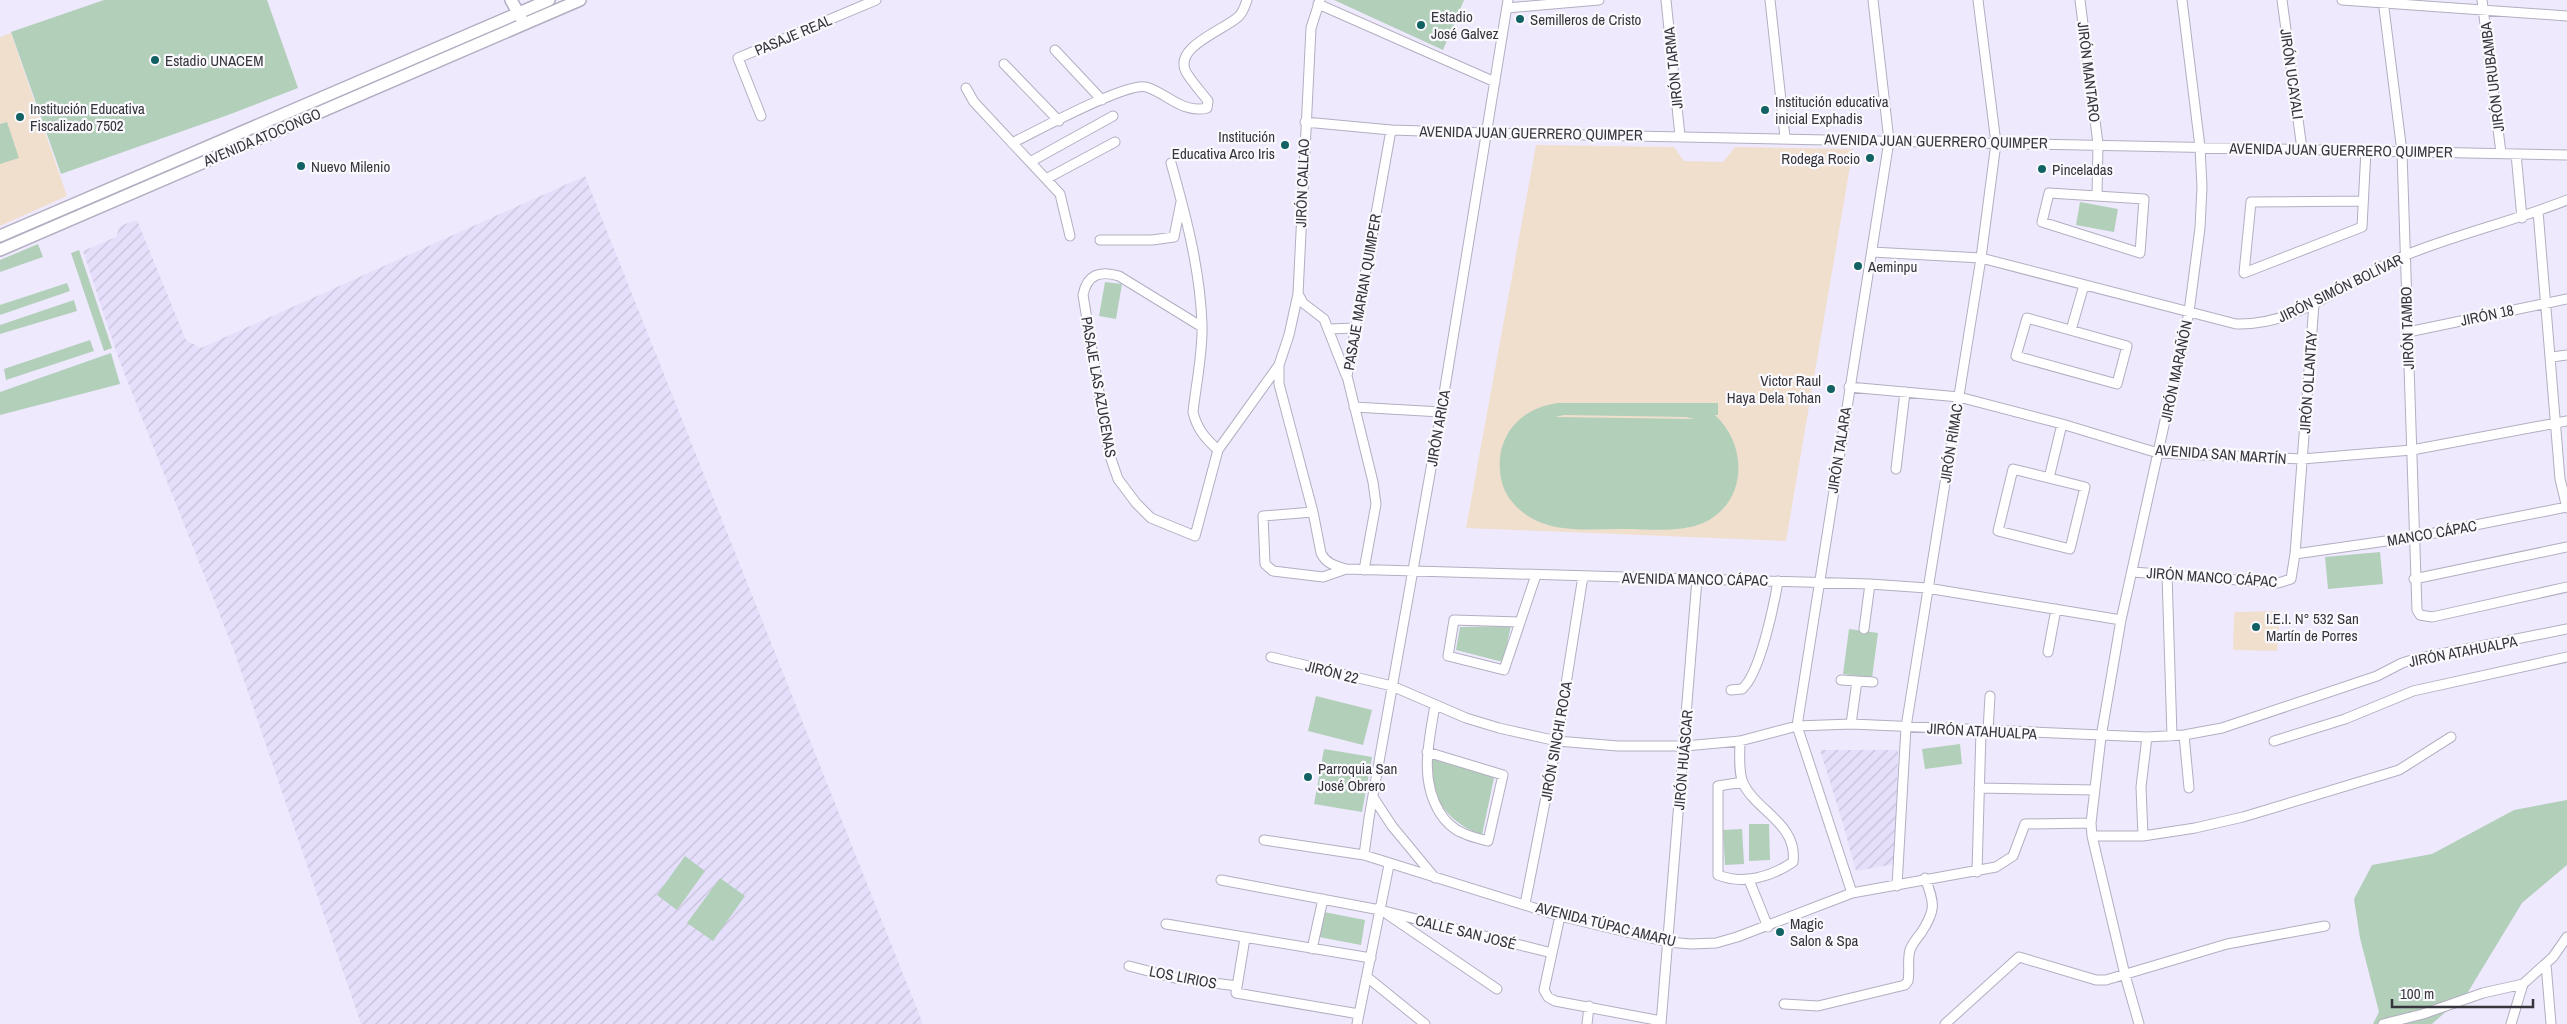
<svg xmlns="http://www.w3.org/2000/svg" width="2567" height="1024" font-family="'Archivo Narrow',sans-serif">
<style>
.industrial{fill:url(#industrial-furrows)}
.education{fill:#f1dfce}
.green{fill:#b2cfba;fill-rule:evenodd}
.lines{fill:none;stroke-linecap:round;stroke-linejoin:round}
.street-casing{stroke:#b3aec1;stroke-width:11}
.secondary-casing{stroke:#b3aec1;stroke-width:14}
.street{stroke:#fff;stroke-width:9}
.secondary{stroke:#fff;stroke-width:11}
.poi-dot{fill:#126264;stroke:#faf9fd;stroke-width:2}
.labels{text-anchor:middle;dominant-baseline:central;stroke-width:4.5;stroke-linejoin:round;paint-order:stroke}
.poi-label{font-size:15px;fill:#37353c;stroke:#faf9fd;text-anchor:start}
.street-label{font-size:15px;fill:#37353c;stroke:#faf9fd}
</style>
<defs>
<pattern id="industrial-furrows" width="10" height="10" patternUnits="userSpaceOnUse" patternTransform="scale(1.25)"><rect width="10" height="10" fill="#e6dffb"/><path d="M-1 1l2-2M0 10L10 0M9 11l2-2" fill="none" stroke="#c6c0d8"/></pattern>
</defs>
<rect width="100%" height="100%" fill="#eee9fd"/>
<!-- industrial -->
<path class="industrial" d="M585,176l338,848h-562l-127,-373 -115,-291 -36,-109 33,-14 4,-11 17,-6 49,120 15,8z
M1820,750h78l-3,114 -39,7 -15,-54z"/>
<!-- education -->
<path class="education" d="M11,33l56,163 -67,30v-189z
M1536,145l138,2 10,14 39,1 12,-15 118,2 -67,392 -320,-13z
M2278,611l2,2 -3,38 -44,-1 1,-36 2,-2z"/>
<!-- green -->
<path class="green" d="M104,0h163l31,88 -70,27 -167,59 -50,-142z
M1334,0h130l-21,50z
M7,122l12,36 -19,6v-40z
M2080,202l38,7 -4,23 -38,-7z
M38,244l5,13 -43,15v-12z
M79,250l33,98 -8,3 -33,-98z
M1105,282l17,2 -6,35 -17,-3z
M67,283l3,8 -70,24v-10z
M74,300l3,11 -77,23v-9z
M90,340l4,11 -88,29 -2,-11z
M111,353l9,31 -120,31v-23z
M1558,403h160v12h-3c33,30 33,88 -12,108 -24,10 -54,6 -79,6 -42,0 -87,7 -115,-31 -9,-13 -11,-32 -8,-47 7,-29 29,-44 57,-48zM1564,415l122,2 8,2 -139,-2z
M2380,552l3,32 -55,5 -3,-32z
M1511,626l-8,36 -47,-12 4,-23z
M1849,629l29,4 -6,45 -29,-4z
M1316,696l56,14 -9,35 -55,-14z
M1960,744l2,20 -37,5 -3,-20z
M1324,749l48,8 -10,55 -48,-8z
M1432,755l62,23 -12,57c-34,-12 -58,-42 -50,-80z
M2567,800v65l-45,38 -54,89 -36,32h-59l6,-12 -19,-74 -6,-39 18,-34 60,-11 82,-44z
M1749,824h20l1,36 -21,1z
M1742,829l2,35 -19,1 -2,-35z
M685,856l20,15 -28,39 -20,-15z
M720,878l25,18 -32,45 -26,-18z
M1324,912l41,8 -4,25 -42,-8z"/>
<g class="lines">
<defs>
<path id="street" d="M1320,0l-9,28 -13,266 -9,41 -10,30v19l34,128 8,41c5,11 15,13 25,16
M1666,0l14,136
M1770,0l15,137
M2080,0l18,144 -1,52
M2282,0l20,149
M2342,0l225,16
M2383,0l19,152 15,458 3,5 12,2 135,-30
M2482,0l19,153
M1318,4l177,78
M1507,8l92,-8
M1055,50l47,50
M1004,64l55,57
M966,88l8,14 86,92 10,42
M761,116l-23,-58 138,-58
M1305,122l86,8 95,3 1081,22
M1012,143c23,-11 114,-61 134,-56 21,6 36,27 61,21l1,-7c-7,-9 -16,-19 -22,-29 -13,-25 38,-42 52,-55 5,-4 7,-11 9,-17
M2516,154l6,64
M1030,162l83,-46
M1171,163c15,53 29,106 31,161 1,29 -6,60 -9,88 4,17 12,26 25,38
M1046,179l69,-37
M2049,193l95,6 -4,54 -98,-31z
M2363,201l-112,1 -7,71 118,-46 4,-77
M2538,211l22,268 7,29
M1100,240h52l22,-3 7,-35
M1872,252l109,6 255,66c65,2 112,-46 170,-69 52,-21 108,-34 161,-55
M1298,294l5,9 21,16 22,56
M2027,318l100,28 -10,38 -101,-28z
M1202,327l-83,-51c-20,-6 -32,-1 -36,19l26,158 9,26 18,24 15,15 44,18 23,-86 61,-85
M1329,329l26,-1
M2071,330l13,-45
M2408,332l159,-33
M2552,357l15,-2
M1849,387l110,10 103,27 96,29 144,6 110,-9 155,-29
M1354,407l87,5
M1896,469l9,-77
M2013,469l72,18 -15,62 -72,-18z
M2049,478l13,-54
M1313,512l-50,4 2,48 8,7 50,6 23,-8 524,15 57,4 194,32
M2295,554l119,-17 153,-30
M1364,570l12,-66 -3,-22 -26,-106 44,-246
M2133,572l145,11 13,-4 4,-25 19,-250
M2167,574l5,162
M2414,579l153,-32
M1520,622l-66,-2 -6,36 56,14 32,-95
M1864,629l6,-45
M2048,652l8,-43
M1271,657l121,29 74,32 33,10 58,13 61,5h67l55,-5 57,-15 54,-2 296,13 37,-2 38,-7 155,-52 25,-13 13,-4 152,-30
M1841,680l32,2
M1731,690l11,-1c18,-15 32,-84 36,-108
M1851,724l6,-43
M1988,731l2,-35
M2184,735l5,53
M1740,741c0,12 -2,30 3,42 13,28 55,41 50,79 -22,15 -50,23 -75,13v-89l25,-4
M2274,741l71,-22 68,-28 154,-34
M1427,752l76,23 -15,66c-8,-2 -17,-4 -25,-8 -9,-3 -18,-12 -23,-20 -21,-34 -11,-71 -5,-108
M1979,788l116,2
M1373,797l19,29 43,52
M2092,836h51l52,-8 48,-11 156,-47 52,-33
M2143,836l-2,-49 6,-50
M1264,840l100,15 196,61 108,26 23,2 25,-1 21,-6 115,-44 144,-26 17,-11 12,-32 66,-1
M1364,855l5,-37 72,-406 67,-412
M1977,872l4,-141
M1221,880l159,30 172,43
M1749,880l19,47
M1897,886l9,-159 75,-469 15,-115 -18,-143
M1852,893l-55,-167 92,-585 -16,-141
M1525,904l32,-163 26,-165
M1387,914l110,75
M1560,916l-16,74 4,7 7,4 106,20
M1166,924l205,34
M1245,938l-9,55 123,21
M1312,949l11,-50
M2546,964l5,60
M1129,966l46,12 62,8
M1367,977l58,47
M1784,1004l34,2 87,-21 3,-4c2,-11 -1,-20 2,-31 2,-6 7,-12 11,-17 15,-23 14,-29 4,-55
M1357,1024l32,-159
M1587,1024l2,-18
M1661,1024l36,-445
M1945,1024l74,-67 77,23h10l121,-36 98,-18
M2139,1024l-14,-49 -33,-139 -1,-13 10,-86 20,-117 68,-308 11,-84 2,-41 -2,-40 -18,-147
M2383,1024l40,-10 60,-21 40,-9 30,-27 14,-20
M2511,1024l12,-40"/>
<path id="secondary" d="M511,0l10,18
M0,236l549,-236
M0,250l580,-250"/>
</defs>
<!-- street casing -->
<use href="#street" class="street-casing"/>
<!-- secondary casing -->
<use href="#secondary" class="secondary-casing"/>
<!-- street -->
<use href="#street" class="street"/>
<!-- secondary -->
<use href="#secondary" class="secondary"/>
</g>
<!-- markers -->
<g class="poi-dot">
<circle cx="1520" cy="19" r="5"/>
<circle cx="1421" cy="25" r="5"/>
<circle cx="155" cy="60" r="5"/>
<circle cx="1765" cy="110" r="5"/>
<circle cx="20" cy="117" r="5"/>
<circle cx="1285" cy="145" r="5"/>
<circle cx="1870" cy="158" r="5"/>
<circle cx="301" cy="166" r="5"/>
<circle cx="2042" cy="169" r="5"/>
<circle cx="1858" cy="266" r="5"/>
<circle cx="1831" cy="389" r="5"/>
<circle cx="2256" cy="627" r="5"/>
<circle cx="1308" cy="777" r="5"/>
<circle cx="1780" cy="932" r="5"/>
</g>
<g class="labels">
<!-- poi labels -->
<g class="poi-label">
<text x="1431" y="16">Estadio<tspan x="1431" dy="17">José Galvez</tspan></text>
<text x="1530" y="19">Semilleros de Cristo</text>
<text x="165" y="60">Estadio UNACEM</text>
<text x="1775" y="101">Institución educativa<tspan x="1775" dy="17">inicial Exphadis</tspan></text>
<text x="30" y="108">Institución Educativa<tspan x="30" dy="17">Fiscalizado 7502</tspan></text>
<text x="1275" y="136" text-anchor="end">Institución<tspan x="1275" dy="17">Educativa Arco Iris</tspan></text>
<text x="1860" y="158" text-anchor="end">Rodega Rocio</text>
<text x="311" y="166">Nuevo Milenio</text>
<text x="2052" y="169">Pinceladas</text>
<text x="1868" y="266">Aeminpu</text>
<text x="1821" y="380" text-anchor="end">Victor Raul<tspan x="1821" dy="17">Haya Dela Tohan</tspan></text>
<text x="2266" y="618">I.E.I. N° 532 San<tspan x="2266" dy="17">Martín de Porres</tspan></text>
<text x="1318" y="768">Parroquia San<tspan x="1318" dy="17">José Obrero</tspan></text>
<text x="1790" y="923">Magic<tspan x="1790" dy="17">Salon &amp; Spa</tspan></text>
</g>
<!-- street labels -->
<g class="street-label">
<text transform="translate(793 35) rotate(-23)">PASAJE REAL</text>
<text transform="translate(1673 68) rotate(-96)">JIRÓN TARMA</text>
<text transform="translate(2089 72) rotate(83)">JIRÓN MANTARO</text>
<text transform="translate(2292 74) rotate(82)">JIRÓN UCAYALI</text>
<text transform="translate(2492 77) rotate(-97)">JIRÓN URUBAMBA</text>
<text transform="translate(1531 133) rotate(1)">AVENIDA JUAN GUERRERO QUIMPER</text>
<text transform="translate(262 137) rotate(-23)">AVENIDA ATOCONGO</text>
<text transform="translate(1936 141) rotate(1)">AVENIDA JUAN GUERRERO QUIMPER</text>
<text transform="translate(2341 150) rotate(1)">AVENIDA JUAN GUERRERO QUIMPER</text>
<text transform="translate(1302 183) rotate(-88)">JIRÓN CALLAO</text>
<text transform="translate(2340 288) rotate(-26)">JIRÓN SIMÓN BOLÍVAR</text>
<text transform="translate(1362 292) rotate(-80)">PASAJE MARIAN QUIMPER</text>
<text transform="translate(2487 315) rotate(-12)">JIRÓN 18</text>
<text transform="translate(2407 328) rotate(-92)">JIRÓN TAMBO</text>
<text transform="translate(2176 371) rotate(-78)">JIRÓN MARAÑÓN</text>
<text transform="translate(2308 382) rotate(-86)">JIRÓN OLLANTAY</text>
<text transform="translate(1099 387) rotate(80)">PASAJE LAS AZUCENAS</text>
<text transform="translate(1438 428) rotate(-80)">JIRÓN ARICA</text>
<text transform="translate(1951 443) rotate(-81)">JIRÓN RÍMAC</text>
<text transform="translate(1839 450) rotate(-81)">JIRÓN TALARA</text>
<text transform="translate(2221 454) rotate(4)">AVENIDA SAN MARTÍN</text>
<text transform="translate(2432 533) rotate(-10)">MANCO CÁPAC</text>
<text transform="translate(2212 577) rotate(4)">JIRÓN MANCO CÁPAC</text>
<text transform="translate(1695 579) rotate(1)">AVENIDA MANCO CÁPAC</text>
<text transform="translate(2463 651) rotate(-11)">JIRÓN ATAHUALPA</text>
<text transform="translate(1332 672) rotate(14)">JIRÓN 22</text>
<text transform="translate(1982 731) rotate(3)">JIRÓN ATAHUALPA</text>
<text transform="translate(1556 741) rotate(-80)">JIRÓN SINCHI ROCA</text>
<text transform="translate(1683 760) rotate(-85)">JIRÓN HUÁSCAR</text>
<text transform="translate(1606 924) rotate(14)">AVENIDA TÚPAC AMARU</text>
<text transform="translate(1466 932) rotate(14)">CALLE SAN JOSÉ</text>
<text transform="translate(1183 977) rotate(11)">LOS LIRIOS</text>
</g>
</g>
<!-- scale -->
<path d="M2392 999v8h141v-8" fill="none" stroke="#37353c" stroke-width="2.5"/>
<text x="2400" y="999" font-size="15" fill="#37353c" stroke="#faf9fd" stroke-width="4" paint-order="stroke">100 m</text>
</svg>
